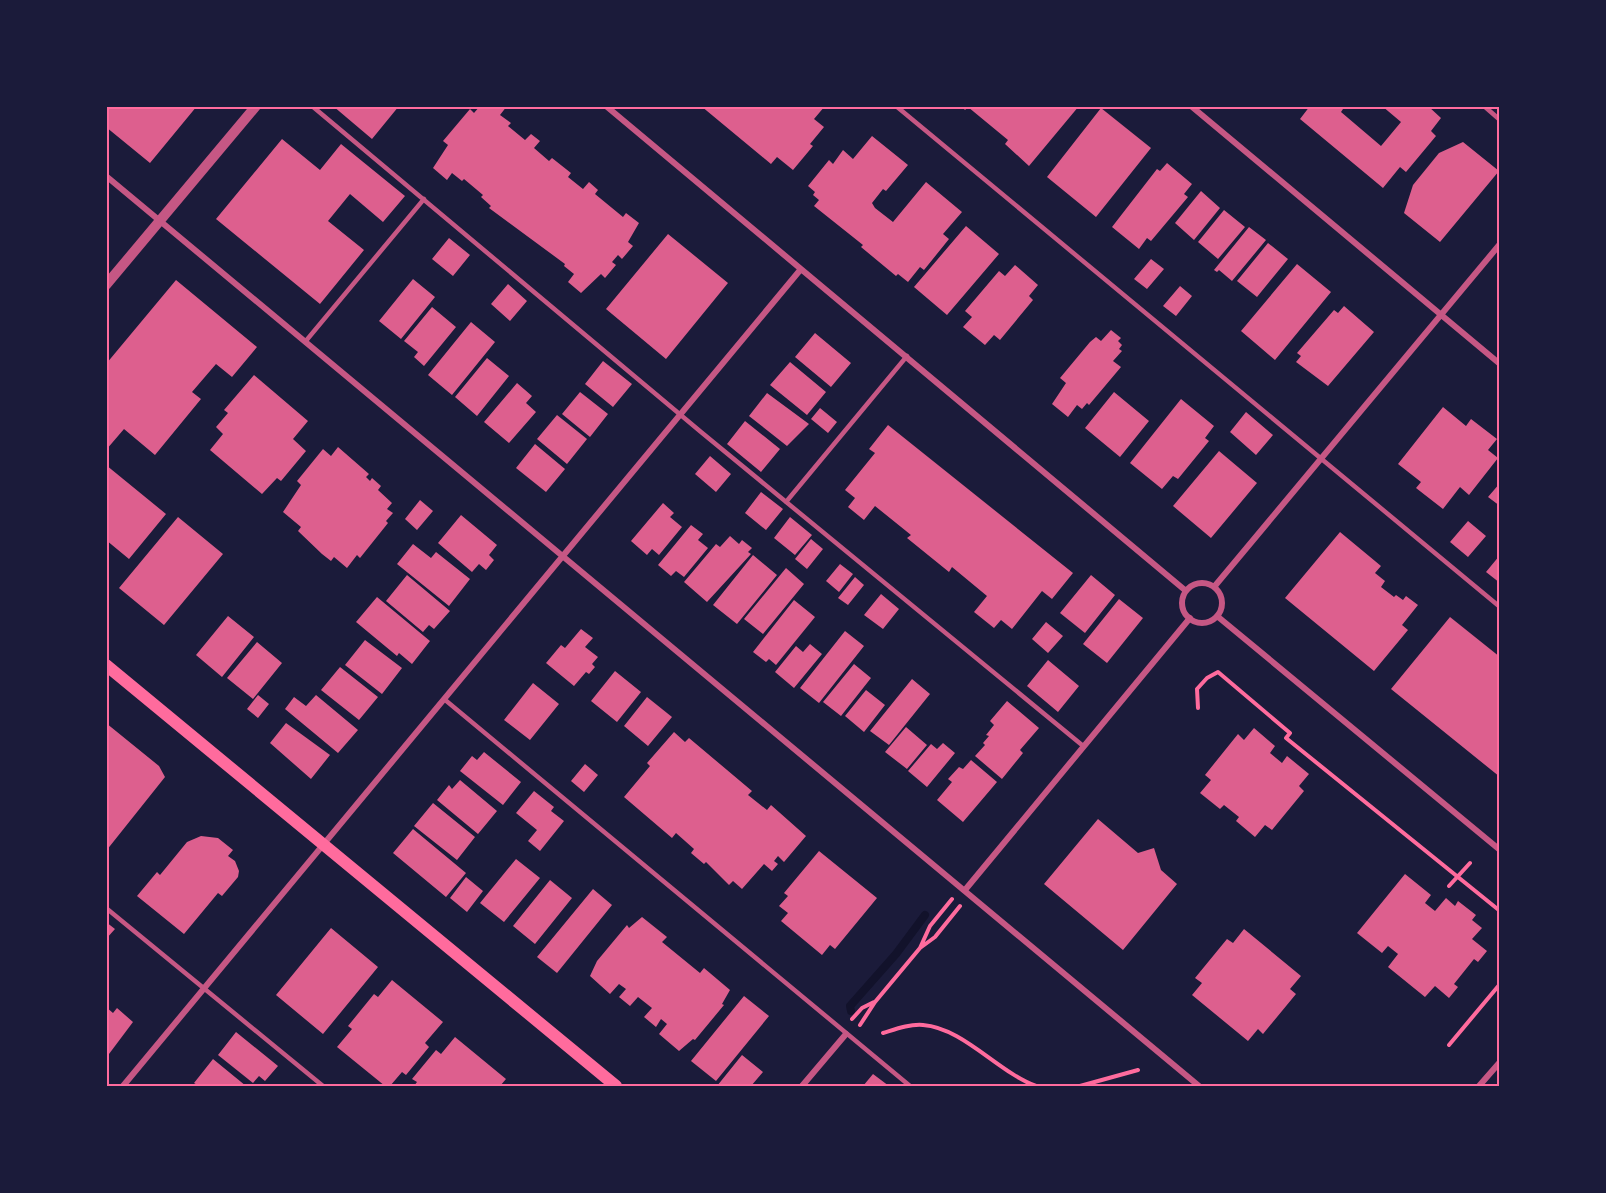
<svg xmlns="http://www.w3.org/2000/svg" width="1606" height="1193" font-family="Signika,sans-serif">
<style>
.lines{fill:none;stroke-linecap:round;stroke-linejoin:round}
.stream{stroke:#12122b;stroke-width:8}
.building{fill:#dd5f8e}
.path{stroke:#ff6b9d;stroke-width:4}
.service{stroke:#c65784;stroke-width:4.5}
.minor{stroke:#c65784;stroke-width:6}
.tertiary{stroke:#c65784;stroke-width:10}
.secondary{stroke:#ff6b9d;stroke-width:12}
.neatline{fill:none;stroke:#ff6b9d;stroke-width:2}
</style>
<rect width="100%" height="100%" fill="#1b1b3a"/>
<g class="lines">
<!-- stream -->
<path class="stream" d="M851,1011l-1,-5 46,-52 29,-39"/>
</g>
<!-- building -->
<path class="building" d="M106,106h91l-47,57 -44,-36z
M333,106h66l-27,33z
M480,106h27l-7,9 11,8 -3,3 17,14 6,-6 9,7 -6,7 15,13 3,-3 19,15 -3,4 15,12 6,-7 9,8 -3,4 28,23 3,-4 13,10 -11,19 5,4 -11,13 -4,-4 -6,7 4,3 -11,13 -4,-4 -20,19 -13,-11 6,-8 -10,-8 1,-2 -76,-56 2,-2 -10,-9 2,-2 -19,-16 -2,2 -10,-8 -5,7 -14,-12 15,-23 -5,-4 27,-32 4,4z
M701,106h124l-11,13 10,8 -14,17 3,2 -20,24 -16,-13 -6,7z
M961,106h118l-50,60 -24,-22 3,-4 -40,-33 -3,3z
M1310,106h35l-4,6 40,34 20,-24 -19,-16h46l13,12 -10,13 5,5 -30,36 -6,-5 -17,21 -83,-69z
M1101,108l50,40 -55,69 -49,-40z
M872,136l36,29 -22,26 -3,-2 -11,14 3,5 18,14 33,-40 36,30 -19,22 6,5 -25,31 -4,-3 -12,15 -10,-8 -2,2 -35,-29 2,-2 -49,-39 5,-6 -6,-5 2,-3 -7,-6 21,-26 4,4 10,-14 10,9z
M282,139l38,31 21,-26 64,52 -22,26 -33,-28 -22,27 36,29 -44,54 -104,-85z
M1463,142l36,29 -59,71 -36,-29 9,-28 26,-32z
M1167,163l25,21 -8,10 4,3 -37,44 -4,-3 -8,11 -27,-22 45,-58 3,2z
M1201,191l19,17 -26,32 -19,-17z
M1224,210l21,17 -27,32 -20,-17z
M966,226l33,28 -52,61 -33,-28z
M1249,227l17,13 -34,41 -13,-11 -2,2 -3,-2z
M668,234l60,49 -62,76 -60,-50z
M449,238l21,17 -17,21 -21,-17z
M1268,243l20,16 -31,38 -20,-16z
M1151,259l13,10 -17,20 -13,-10z
M1297,264l34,28 -56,68 -34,-29z
M1015,265l23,20 -9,11 4,4 -33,40 -6,-5 -9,10 -22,-18 9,-10 -7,-6 34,-40 6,5z
M413,279l22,18 -34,42 -22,-18z
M176,280l81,67 -25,30 -16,-13 -24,28 9,7 -46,56 -31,-26 -18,21v-86z
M508,284l19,17 -17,20 -19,-17z
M1180,286l12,10 -16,20 -13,-10z
M1344,306l30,26 -46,54 -32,-24 5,-6 -4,-3 37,-43 4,3z
M432,307l24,20 -32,39 -10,-9 4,-5 -14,-11z
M471,322l24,20 -43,53 -24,-20z
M1111,330l10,8 -3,3 4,4 -3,4 3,2 -9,10 8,6 -32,38 -2,-2 -5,6 -5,-4 -9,12 -16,-13 14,-21 -6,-5 30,-36 6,-5 5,4z
M815,333l36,30 -20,24 -36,-30z
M487,358l22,18 -32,40 -22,-19z
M603,361l29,23 -19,23 -28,-23z
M790,362l36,30 -19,23 -37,-30z
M254,375l54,46 -15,18 13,12 -25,30 -4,-3 -15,16 -52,-44 13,-16 -7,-7 12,-14 -4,-3z
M517,383l15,13 -6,7 10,9 -27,31 -25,-21z
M580,392l28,22 -18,23 -28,-23z
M1114,392l35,29 -29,36 -35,-29z
M767,393l42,31 -22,22 -38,-30z
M1181,399l33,27 -9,12 4,3 -31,38 -5,-3 -11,13 -32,-26z
M1443,407l23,19 5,-7 26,20 -9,11 10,8 -29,37 -9,-8 -17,22 -27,-21 5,-6 -23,-18z
M820,408l17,14 -9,11 -17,-14z
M1246,412l27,23 -17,20 -26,-23z
M557,415l30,24 -20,25 -30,-25z
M745,421l35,28 -19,23 -34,-28z
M888,425l185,148 -21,26 -10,-8 -30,38 -11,-9 -7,8 -20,-16 13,-16 -35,-29 -3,5 -42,-34 4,-3 -36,-29 -11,14 -16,-13 7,-9 -10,-8 30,-37 -6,-4z
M535,444l30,25 -19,23 -30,-24z
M338,447l31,27 -3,3 4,4 2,-3 9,8 -3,4 14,13 -5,6 6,4 -7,8 2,2 -28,35 -3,-3 -10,13 -13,-11 -3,4 -9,-7 -24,-23 3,-4 -18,-15 18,-27 -4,-4 26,-32 8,7z
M1219,451l38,32 -46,55 -38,-32z
M710,456l21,18 -15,18 -21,-18z
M106,465l60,49 -37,45 -23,-19z
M1500,483v23l-12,-9z
M761,492l22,17 -17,21 -21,-17z
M420,500l13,11 -16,19 -12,-11z
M663,503l11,10 -4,4 12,10 -23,28 -7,-6 -5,6 -16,-14z
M461,515l36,30 -8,10 5,5 -8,10 -7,-6 -7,8 -34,-29z
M178,517l45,37 -59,71 -45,-37z
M790,517l22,18 -17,20 -21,-17z
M1468,521l18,15 -18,21 -18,-15z
M691,525l12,9 -5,6 10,8 -24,29 -8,-6 -5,5 -13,-11z
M1340,532l41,34 -6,7 10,8 -4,6 13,10 2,-2 7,5 3,-4 12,9 -16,20 6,5 -34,41 -89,-73z
M730,536l9,8 3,-4 10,8 -4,4 3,2 -44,48 -23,-20 32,-38 4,3z
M811,539l12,10 -16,20 -12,-10z
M413,544l18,14 5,-6 34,27 -21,27 -52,-42z
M753,555l24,20 -40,49 -24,-19z
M1500,555v28l-14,-11z
M840,564l13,10 -14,18 -13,-11z
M786,568l18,16 -41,50 -19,-15z
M407,575l43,36 -16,18 -5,-4 -6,7 -37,-31z
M1091,575l24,20 -30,38 -25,-20z
M855,577l9,8 -16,20 -10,-7z
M881,594l18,15 -16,20 -19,-14z
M377,597l53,44 -18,23 -13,-11 -2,3 -41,-34z
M1119,599l24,19 -36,45 -24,-19z
M794,600l21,17 -39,48 -7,-6 -3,3 -13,-10z
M228,616l26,21 -32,40 -26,-22z
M1450,617l50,40v120l-109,-88z
M1046,622l17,14 -15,17 -16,-14z
M581,629l12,9 -8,9 13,10 -6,7 3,3 -6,7 -3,-2 -12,14 -28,-23 15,-18 4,3z
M845,631l19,15 -45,57 -19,-15z
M365,640l37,28 -20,26 -37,-29z
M257,642l25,21 -29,36 -26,-21z
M810,644l12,10 -28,34 -19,-16 21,-26 7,6z
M1048,660l31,26 -21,26 -31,-26z
M854,664l17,14 -30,38 -18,-14z
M340,667l38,30 -19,23 -38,-30z
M615,671l26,21 -24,30 -26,-21z
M912,679l18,15 -41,51 -19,-14z
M533,683l26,21 -29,36 -26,-20z
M866,690l19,15 -21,27 -19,-16z
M258,695l11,9 -11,14 -11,-9z
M316,695l42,35 -20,23 -53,-44 9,-12 12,9z
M647,697l25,20 -24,29 -24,-20z
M1007,701l32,27 -19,22 3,3 -21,26 -27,-23 10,-11 -2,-2 6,-7 -3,-1 8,-10 -4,-4z
M106,723l53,43 6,11 -59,74z
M286,723l44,32 -19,24 -41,-36z
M906,727l21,18 -20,24 -22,-17z
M1254,728l21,18 -5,7 12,10 5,-7 22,18 -10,12 5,5 -32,39 -7,-5 -10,12 -19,-16 3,-4 -15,-12 -4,4 -20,-16 11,-13 -6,-5 33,-41 6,6z
M674,732l11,10 4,-4 63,53 -4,4 19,15 4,-5 35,31 -22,26 -6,-6 -4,5 4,3 -6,7 -8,-7 -22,25 -9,-8 -4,4 -23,-23 -2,2 -13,-11 3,-4 -18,-16 -4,5 -48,-41 26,-31 -3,-3z
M943,743l12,10 -28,34 -19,-16 23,-27 6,5z
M484,752l37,30 -18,23 -43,-34 12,-15 5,4z
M971,760l26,22 -34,40 -26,-22 15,-18 -4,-3 11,-12 4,2z
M585,764l13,11 -14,17 -13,-11z
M460,780l37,31 -19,23 -41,-34 12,-15 3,4z
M534,791l20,16 -3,4 13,10 -24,30 -12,-10 9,-11 -21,-17z
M433,803l42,34 -18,23 -43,-34z
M1098,819l40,34 16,-5 7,22 16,14 -54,66 -79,-66z
M413,829l53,44 -20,24 -53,-44z
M201,836l17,2 15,12 -5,6 7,5 4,10 -1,6 -16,19 -4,-3 -34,41 -47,-38 20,-24 3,3 27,-33z
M819,851l58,47 -42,51 -5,-4 -8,10 -41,-34 7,-8 -9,-7 9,-10 -4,-3z
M516,859l24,19 -36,44 -24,-19z
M1405,874l26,21 -6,8 10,8 11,-13 9,8 3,-5 18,14 -4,5 10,8 -10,11 15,12 -9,11 -4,-3 -20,25 4,3 -9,11 -14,-12 -10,11 -37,-30 10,-13 -10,-8 -6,7 -25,-20z
M466,877l17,14 -16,21 -17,-14z
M550,880l22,18 -37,46 -22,-18z
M593,889l19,16 -55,68 -20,-16z
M642,917l25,20 -5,5 38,31 4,-5 26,22 -8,14 2,1 -29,35 -2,-1 -14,12 -20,-17 8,-10 -6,-5 -5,8 -12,-10 8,-9 -14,-11 -8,9 -11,-9 7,-8 -7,-5 -9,10 -20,-18 7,-15 30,-36 2,3z
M106,922l9,7 -9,10z
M331,928l47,39 -55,67 -47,-39z
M1244,929l57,47 -11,13 6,5 -33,40 -5,-5 -10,12 -56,-46 10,-12 -7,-5 32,-39 6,4z
M392,980l51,42 -18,21 4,4 -23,28 -4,-3 -12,14h-5l-48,-39 15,-18 -4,-3 26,-32 4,3z
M744,996l25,20 -53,65 -25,-20z
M106,1007l7,6 4,-5 16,14 -27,36z
M236,1032l42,34 -13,15 -6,-5 -6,7 -35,-28z
M455,1037l51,42 -6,7h-86l3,-4 -5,-3 24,-29 5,4z
M742,1055l21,17 -12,14h-34z
M213,1059l33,27h-47l-5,-3z
M873,1074l16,12h-26z"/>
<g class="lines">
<!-- path -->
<path class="path" d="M1198,708l-1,-19 10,-11 11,-6 72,61 -4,5 214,173
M1449,886l21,-23
M920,948l15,-11 25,-31
M852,1019l10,-11 12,-6
M860,1025l15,-23 45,-54 10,-22 22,-27
M883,1033c13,-4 26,-9 40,-8 40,3 75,47 113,61
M1449,1045l51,-61
M1080,1086l58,-16"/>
<!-- service -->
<path class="service" d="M312,106l389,326 381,313
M896,106l604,501
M1484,106l16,14
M305,342l119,-143
M786,502l121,-146
M444,699l466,387
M106,908l217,178"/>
<!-- minor -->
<path class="minor" d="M606,106l580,485
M1191,106l309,258
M106,176l1093,910
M1182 603a20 20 0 1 1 40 0a20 20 0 1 1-40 0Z
M1214,587l286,-343
M1217,616l283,234
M965,890l225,-272
M123,1086l678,-817
M802,1086l44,-52
M1479,1086l21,-24"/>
<!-- tertiary -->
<path class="tertiary" d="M106,285l150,-179"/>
<!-- secondary -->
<path class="secondary" d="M106,665l510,421"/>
</g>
<!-- border -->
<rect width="1606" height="1193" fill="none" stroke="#1b1b3a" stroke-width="216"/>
<rect x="108" y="108" width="1390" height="977" class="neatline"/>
</svg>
